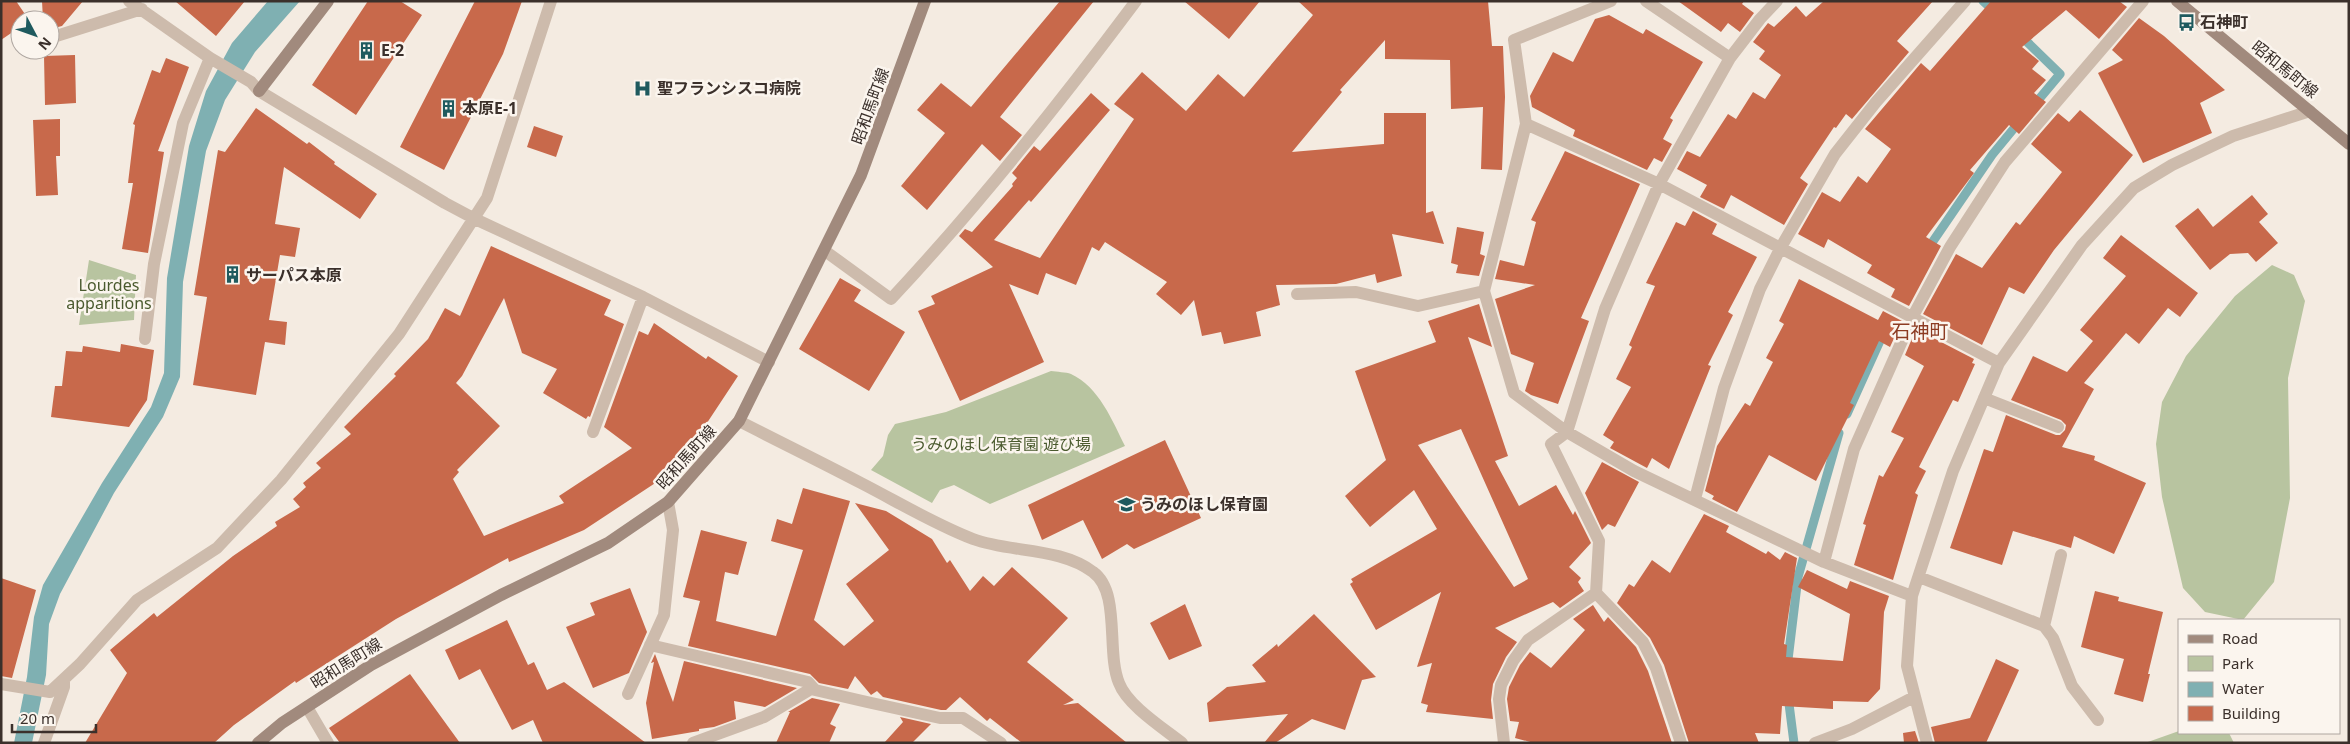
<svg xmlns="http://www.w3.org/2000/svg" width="2350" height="744" font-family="'Noto Sans','Noto Sans JP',sans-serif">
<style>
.green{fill:#b8c4a0}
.water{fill:#7fb0b2}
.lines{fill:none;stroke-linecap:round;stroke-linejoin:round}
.stream{stroke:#7fb0b2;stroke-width:9}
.building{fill:#c8694b;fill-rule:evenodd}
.street{stroke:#cdbbac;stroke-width:12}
.secondary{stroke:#a18a7d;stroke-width:12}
.labels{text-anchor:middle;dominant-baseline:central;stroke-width:5;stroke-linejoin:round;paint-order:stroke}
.poi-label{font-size:16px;font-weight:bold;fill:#3b302b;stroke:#fbf5ee;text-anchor:start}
.street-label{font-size:16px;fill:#3b302b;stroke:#fbf5ee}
.park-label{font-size:16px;fill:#4a5a2e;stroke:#fbf5ee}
.quarter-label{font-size:19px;fill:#8c3b22;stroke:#fbf5ee}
</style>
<rect width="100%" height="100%" fill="#f4ebe1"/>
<!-- green -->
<path class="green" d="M89,260l47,15 -2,45 -55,5z
M2272,265l22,10 11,26 -17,77 2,120 -16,84 -31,38 -38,-8 -22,-24 -21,-91 -6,-53 6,-42 24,-46 49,-60z
M1051,371c6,1 15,1 20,3 28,13 41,46 54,72l-135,58 -36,-19 -14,5 -8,13 -61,-33 12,-14 5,-21 7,-11 51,-12z
M2179,731v2h50l5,10h-89z"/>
<!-- water -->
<path class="water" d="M268,1h32l-45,51 -30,48 -19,51 -23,131 -3,95 -17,40 -49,76 -54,101 -11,30 -3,51 -14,68h-18l13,-66 7,-60 9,-32 59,-102 49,-76 13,-34 3,-95 22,-132 17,-55 26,-48z"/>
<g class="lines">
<!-- stream -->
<path class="stream" d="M1983,1l13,12
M2020,35l40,39 -26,31
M1927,250l65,-95 28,-34
M1847,414l37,-82
M1787,668l11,-91 41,-144
M1788,696l6,47"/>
</g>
<!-- building -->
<path class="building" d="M1,1h15l13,19h-9v7l-19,13z
M42,1h41l-21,25 -12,3v-9h-7z
M175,1h70l-29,35z
M368,1h32l22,14 -66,100 -44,-30z
M475,1h47l-19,53 -59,116 -44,-23z
M1060,1h34l-94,116 22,18 -22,26 -18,-17 -55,66 -26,-24 44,-53 -28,-23 24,-27 30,24z
M1184,1h76l-31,38z
M1298,1h190l4,45h11l2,51 -3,73 -21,-1 2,-62 -32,2 -1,-49 -65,-1v-19l-45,50 2,2 -50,60 92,-8v-31h42v100l7,-2 11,33 -52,-10 10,42 -25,7 -2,-9 -39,10 -60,1 4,20 -24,7 5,24 -37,8 -3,-12 -19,4 -8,-36 -13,15 -25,-21 11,-12 -62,-40 -6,9 -7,-4 -16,38 -30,-12 -8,22 -29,-11 35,78 -84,39 -42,-90 17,-7 -4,-8 62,-29 -34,-31 6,-7 7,3 41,-46 -1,-2 5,-6 -5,-5 22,-27 6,5 51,-58 19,17 -79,92 -2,-2 -35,40 46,18 94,-139 -20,-15 28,-32 44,39 32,-37 26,23 69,-82z
M1678,1h66l-2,3 12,9 -14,19 -12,-9 -7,9z
M1824,1h109l-36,40 12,11 -57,67 -6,-5 -10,14 -2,-1 -34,51 8,6 -24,41 -53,-30 -7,14 -24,-12 7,-12 -30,-16 10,-18 13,6 28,-43 8,5 17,-27 12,7 16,-24 -22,-16 6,-8 -12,-9 15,-19 6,4 22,-21 10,11z
M1991,1h128l8,6 -28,32 -33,-29 -44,37 17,14 -7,8 14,11 -12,13 12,9 -27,32 -10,-9 -39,45 4,3 -48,64 15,9 -32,60 -18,-9 4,-8 -28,-16 5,-8 -44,-26 -4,9 -26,-14 24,-42 18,10 18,-26 9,7 24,-34 -26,-20 56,-66 9,8z
M1609,15l34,19 3,-5 57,33 -33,56 3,2 -10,19 9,5 -10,18 -8,-4 -7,12 -74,-34 2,-6 -43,-23 -2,-11 23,-44 20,10 22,-43z
M2139,18l25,18 61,54 -25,13 12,30 -69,30 -45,-90 25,-13 -11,-10z
M75,55l1,48 -31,2 -1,-49z
M166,58l23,9 -31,84 6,1 -16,101 -26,-4 11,-66h-5l7,-58 -2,-1 19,-54 8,3z
M256,108l51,36 2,-2 26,20 -1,2 43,30 -17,25 -76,-52 -9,57 25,4 -5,29 -15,-2 -11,65 18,2 -2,23 -20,-3 -9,53 -63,-10 14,-88 -13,-2 24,-145 7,2z
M2080,110l53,45 -79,95 -30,44 -15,-7 -27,58 -59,-31 33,-60 26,14 34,-46 4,3 42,-53 -31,-28 27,-31 11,9z
M60,119v37h-4l2,39 -22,1 -3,-76z
M534,126l29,10 -7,21 -29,-10z
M1565,151l75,33 -59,134 8,3 -31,83 -27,-9 -6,-4 9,-28 -23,-9 -16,-55 40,-14 -40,-6 5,-19 24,6 12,-44 -5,-2z
M2252,195l16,19 -9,8 19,21 -22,19 -8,-9 -18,1 -20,16 -35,-44 23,-18 15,19z
M1693,211l24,13 -5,10 45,23 -29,55 5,3 -25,50 3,1 -42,103 -17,-11 -5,10 -37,-20 4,-6 -11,-7 28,-48 -15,-8 16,-32 -3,-2 26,-59 -9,-3 30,-61 9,4z
M1457,227l27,5 -4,22 5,2 -6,20 -23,-3 2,-8 -7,-2z
M2121,235l77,58 -18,24 -12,-9 -29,36 -13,-11 -42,50 10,6 -32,58 33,9 -1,4 52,23 -32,71 -40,-18 -3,12 -58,-17 -11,34 -52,-17 34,-99 9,3 13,-37 50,20h4l5,-5 1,-5 -5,-5 -50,-20 22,-44 34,16 26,-31 -13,-11 46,-54 -23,-18z
M491,246l120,54 -7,15 20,9 -34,93 -2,-1 -2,3 -43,-26 14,-24 -35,-16 -18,-55 -42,78 -6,7 44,43 -43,44 2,2 -6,7 31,57 80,-33 -5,-7 73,-48 -28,-21 35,-96 9,4 6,-12 52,36 2,-3 30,20 -37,56 -29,40 -88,58 -75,32 -1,-4 -112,61 -100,64 -1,-2 -61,44 -20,18h-129l42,-70 -17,-23 44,-37 3,4 76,-61 44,-30 -2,-4 25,-15 -7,-8 13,-12 -3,-4 18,-15 -5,-5 35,-29 -7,-7 52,-51 -2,-2 34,-35 17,-31 15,8z
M840,278l21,12 -7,11 51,31 -36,59 -70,-42z
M1799,279l79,41 5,-9 19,10 -12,26 -11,-6 -29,62 4,2 -38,76 -47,-26 -32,57 -25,-13 2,-3 -9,-5 12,-45 28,-43 5,3 23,-44 -7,-4 18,-34 -5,-3z
M1479,304l13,43 -24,-10 40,119 -13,5 24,45 37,-21 17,30 2,-4 16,32 -22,24 12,11 -3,4 6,9 -24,17 -7,-6 -58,26 22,14 -11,15 -13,27 -2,16 2,19 -67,-7 2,-7 -7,-2 11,-40 -15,4 24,-75 -65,38 -26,-46 3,-2 -2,-3 86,-50 -23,-39 -44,37 -25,-31 41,-36 -31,-89 81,-29 -8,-21zM1461,429l67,150 -14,8 -96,-142z
M1916,329l58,30 -2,4 3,1 -17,38 -5,-2 -34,67 7,4 -11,22 3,2 -25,85 -39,-15 12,-40 -3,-1 16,-49 4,2 21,-39 -13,-6 33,-66 -19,-11z
M121,344l33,6 -7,50 -18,27 -78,-10 4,-31h7l4,-35 16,1 1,-6 37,6z
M1165,440l36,78 -67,31 -7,-5 -25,15 -19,-39 -41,20 -14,-35z
M1602,462l37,20 -24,45 -7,-3 -6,6 -17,-37z
M803,488l47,13 -36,119 30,26 30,-25 -28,-37 43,-34 -34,-47 31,8 46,28 15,24 3,-3 20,31 13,-15 11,10 18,-19 56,51 -41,44 47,38 -11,5 15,-2 49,40h-105l-32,-25 -3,3 -27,-24 -14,13h-5l-58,-13 -6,-6 -6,4 -16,-19 -7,13 -29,-6 -9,-9 -122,-28 12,-45 -17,-4 18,-67 46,12 -9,33 -13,-3 -9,49 60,15 27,-86 -32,-9 6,-22 15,5z
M1704,514l25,12 -3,6 40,22 2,-3 12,9 5,-8 12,6 -13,86 3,1 -1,12 57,4 7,-47 -52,-27 9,-17 40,19 3,-8 39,15 -5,16 -4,77 -12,13 -35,-1v8l-51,-3 -2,28 -25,-1 4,10h-70l-25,-78 -14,-27 -33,-35 12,-19 5,3 18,-27 18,13z
M1,578l35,12 -24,88 -11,-2z
M630,588l17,44 -18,41 -36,15 -27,-61 29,-12 -5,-12z
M2095,591l24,6 -1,4 45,11 -15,62h2l-7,28 -29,-8 10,-35 -43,-12z
M1185,604l17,42 -33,14 -19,-37z
M1593,605l11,17 4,-5 28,30 12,24 24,72h-138l-19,-5 4,-16 -9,-1 -3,-22 2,-12 11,-22 10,-13 21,16 34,-38 -12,-11z
M1314,614l62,63 -14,3 -17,50 -33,-11 -37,24h-11l24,-29 -79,8 -2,-19 20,-16 39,-5 -14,-17 25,-21 1,3z
M507,620l21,45 6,-3 13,28 17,-8 82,61h-103l-10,-23 -21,10 -32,-61 -21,11 -14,-30z
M655,654l18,48 11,-41 113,27 -32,19 -31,-6 2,18 -22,8 -15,2v2l-47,8 -6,-36 8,-41 -3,1z
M1996,659l23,11 -33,73h-51l-4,-16 39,-9z
M410,674l50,69h-120l-11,-15z
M812,698l28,6 -10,20 6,3 -7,16h-53l14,-31h-2z
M900,717l31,7 -19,19h-28l19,-21z
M1915,731l4,12h-15l-1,-10z"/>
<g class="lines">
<!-- street -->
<path class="street" d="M129,1l81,57 41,24 8,9 186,112 30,16 168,78 126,65
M1611,1l-97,39 12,84 -42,167 30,102 53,39 67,39 190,91 88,34
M1646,1l84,57
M50,38l92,-29
M1526,124l133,60 340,179
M825,251l66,48c88,-94 168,-195 245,-298
M1297,294l59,-2 62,14 66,-15
M145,339l9,-75 29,-141 27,-65
M1984,398l74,29
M739,421c41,21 82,41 122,62 37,19 73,41 112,56 38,14 87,8 120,33 28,20 13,80 26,111 8,22 44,45 63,60
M593,432l50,-135
M1695,499l29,-111 36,-99 21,-42 54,-93 41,-52 89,-101
M1824,562l30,-113 59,-133 37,-69 55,-85 138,-161
M1919,577l125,49 9,12 19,48 26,34
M1596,593l47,49 13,26 25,75
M2044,626l17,-71
M650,645l158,37 7,8 52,12 73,16h23l38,25
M1,684l49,8 30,-28 57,-64 80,-52 64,-68 118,-146 88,-136 64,-197
M628,694l36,-79 9,-85 -5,-28
M307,707l21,36
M44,743l20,-56v-8
M693,743l71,-26 45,-27 -1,-8
M1504,743l-5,-44 2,-14 12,-24 15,-21 68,-47 3,-52 -48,-97 16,-12 38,-123 54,-125 71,-126 30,-39 17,-18
M1815,743l37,-14 62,-32
M1927,743l-20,-77 5,-70 41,-125 46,-108 83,-118 52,-57 38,-23 61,-29 77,-25"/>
<!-- secondary -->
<path class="secondary" d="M2177,1l172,143
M259,91l69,-90
M258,743l24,-20 89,-58 130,-70 107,-52 60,-41 71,-81 122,-246 64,-174"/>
</g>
<!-- icons -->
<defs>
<symbol id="bus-bare" viewBox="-9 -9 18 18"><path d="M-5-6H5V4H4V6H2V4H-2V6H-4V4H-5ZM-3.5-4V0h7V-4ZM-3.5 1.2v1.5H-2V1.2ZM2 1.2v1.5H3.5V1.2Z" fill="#1f5a5e" stroke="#fbf5ee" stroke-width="2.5" paint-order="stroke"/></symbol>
<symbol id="building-bare" viewBox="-9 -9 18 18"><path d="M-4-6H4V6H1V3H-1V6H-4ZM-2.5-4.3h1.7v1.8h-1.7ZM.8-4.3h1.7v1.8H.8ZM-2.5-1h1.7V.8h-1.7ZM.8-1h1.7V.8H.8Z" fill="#1f5a5e" stroke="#fbf5ee" stroke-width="2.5" paint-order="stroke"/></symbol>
<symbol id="hospital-bare" viewBox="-9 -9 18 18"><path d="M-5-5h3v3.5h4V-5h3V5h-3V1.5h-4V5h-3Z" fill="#1f5a5e" stroke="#fbf5ee" stroke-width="2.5" paint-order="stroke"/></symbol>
<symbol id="school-bare" viewBox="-9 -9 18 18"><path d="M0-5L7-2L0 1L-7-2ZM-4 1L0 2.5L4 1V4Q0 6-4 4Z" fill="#1f5a5e" stroke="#fbf5ee" stroke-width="2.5" paint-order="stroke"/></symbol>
</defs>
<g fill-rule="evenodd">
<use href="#bus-bare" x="2174" y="10" width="25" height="25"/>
<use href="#building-bare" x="354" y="38" width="25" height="25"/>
<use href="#hospital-bare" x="630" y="76" width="25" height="25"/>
<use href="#building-bare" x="436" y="96" width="25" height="25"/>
<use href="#building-bare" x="220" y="262" width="25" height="25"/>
<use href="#school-bare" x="1114" y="492" width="25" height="25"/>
</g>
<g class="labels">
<!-- poi labels -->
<g class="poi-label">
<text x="2200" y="22">石神町</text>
<text x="381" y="50">E-2</text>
<text x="657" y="88">聖フランシスコ病院</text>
<text x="462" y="108">本原E-1</text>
<text x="246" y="275">サーパス本原</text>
<text x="1140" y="504">うみのほし保育園</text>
</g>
<!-- street labels -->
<g class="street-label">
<text transform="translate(2285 69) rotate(39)">昭和馬町線</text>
<text transform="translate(870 106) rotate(-70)">昭和馬町線</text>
<text transform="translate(686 457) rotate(-48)">昭和馬町線</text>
<text transform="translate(346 663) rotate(-32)">昭和馬町線</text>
</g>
<!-- park labels -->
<g class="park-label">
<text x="109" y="285">Lourdes<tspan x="109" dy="18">apparitions</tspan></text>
<text x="1001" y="444">うみのほし保育園 遊び場</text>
</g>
<!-- quarter labels -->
<g class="quarter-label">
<text x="1920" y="331">石神町</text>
</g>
</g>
<!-- border -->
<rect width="2350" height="744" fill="none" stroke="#3b302b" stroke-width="5"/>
<!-- legend -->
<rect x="2178" y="619" width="162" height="115" fill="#fbf5ee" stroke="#aea6a0"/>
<rect x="2188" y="635" width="25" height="8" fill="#a18a7d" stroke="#aea6a0"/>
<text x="2222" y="644" font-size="15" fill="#3b302b">Road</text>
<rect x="2188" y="656" width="25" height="15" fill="#b8c4a0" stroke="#aea6a0"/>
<text x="2222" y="669" font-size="15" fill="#3b302b">Park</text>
<rect x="2188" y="682" width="25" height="15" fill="#7fb0b2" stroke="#aea6a0"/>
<text x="2222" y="694" font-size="15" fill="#3b302b">Water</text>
<rect x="2188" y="706" width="25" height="15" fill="#c8694b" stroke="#aea6a0"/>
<text x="2222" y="719" font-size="15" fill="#3b302b">Building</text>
<!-- north arrow -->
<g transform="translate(35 35) rotate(131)"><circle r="24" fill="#fbf5ee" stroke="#aea6a0"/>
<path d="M0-4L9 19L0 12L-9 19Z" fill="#1f5a5e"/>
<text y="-8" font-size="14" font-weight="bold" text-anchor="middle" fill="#3b302b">N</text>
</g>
<!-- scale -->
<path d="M12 724v8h84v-8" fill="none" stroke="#3b302b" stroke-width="2.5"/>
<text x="20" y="724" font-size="15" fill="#3b302b" stroke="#fbf5ee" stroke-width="4" paint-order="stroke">20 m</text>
</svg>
